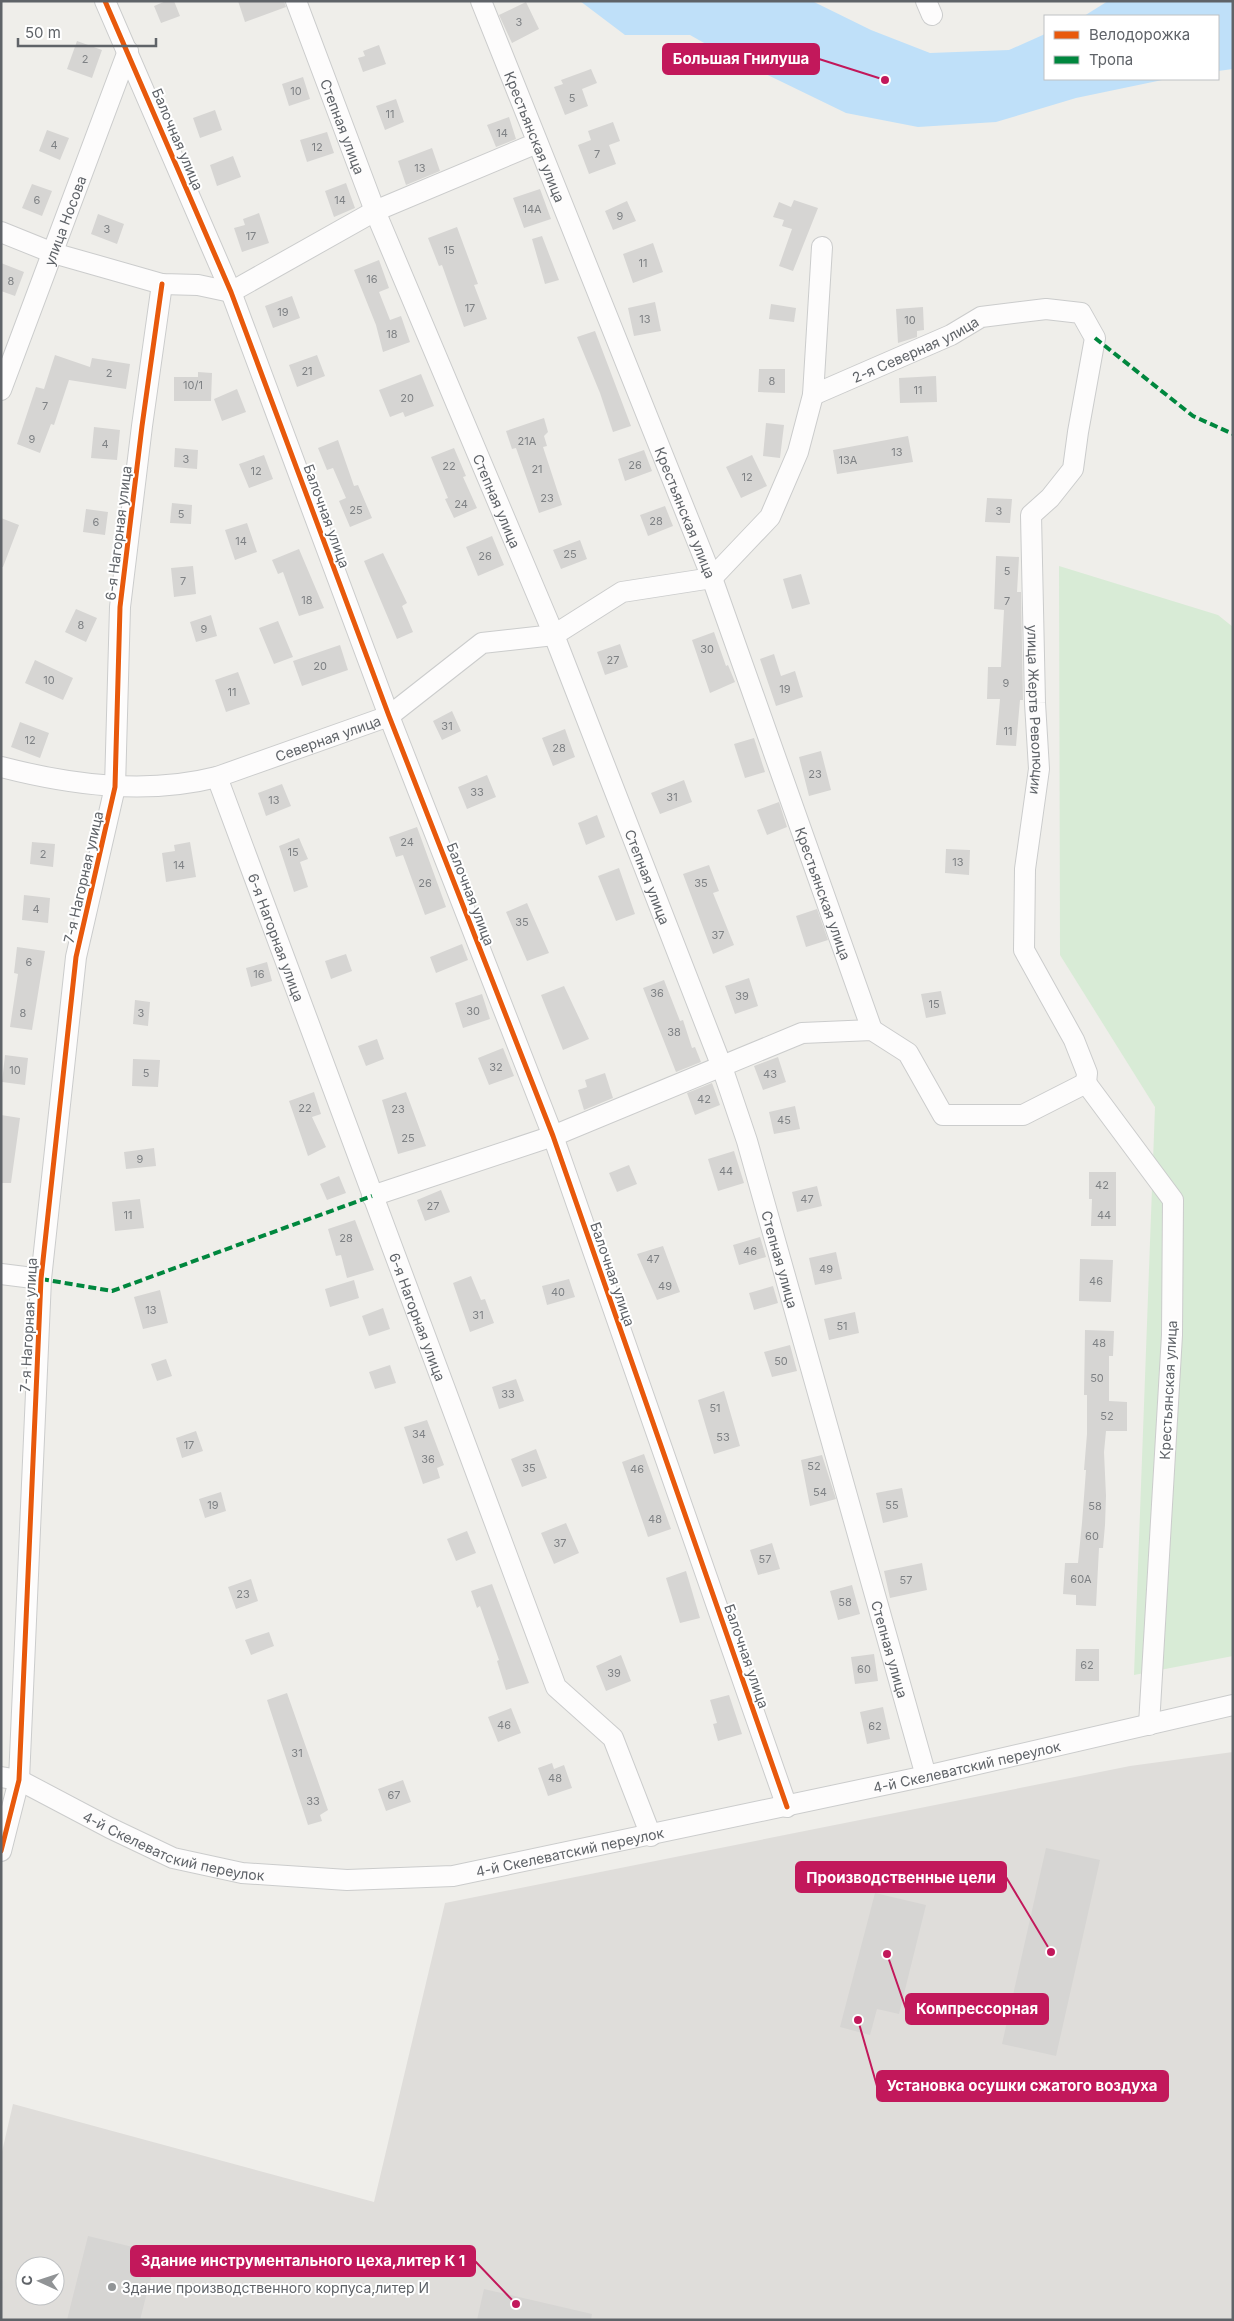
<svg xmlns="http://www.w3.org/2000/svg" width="1234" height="2321" font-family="Inter,sans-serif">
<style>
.industrial{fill:#dfddda;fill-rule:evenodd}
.green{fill:#d8ebd6}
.water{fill:#bfe0f9}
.building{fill:#d6d5d3}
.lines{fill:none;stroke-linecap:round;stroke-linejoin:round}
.minor-casing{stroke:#cbcccc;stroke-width:22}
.minor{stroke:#fdfcfc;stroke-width:20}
.quiet{stroke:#00873e;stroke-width:4;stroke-dasharray:8 4;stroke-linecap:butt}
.cycleway-casing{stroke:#fff;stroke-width:8}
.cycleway{stroke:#e8590c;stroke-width:5}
.poi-dot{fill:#919496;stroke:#fff;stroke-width:2}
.labels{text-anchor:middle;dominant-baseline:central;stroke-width:4;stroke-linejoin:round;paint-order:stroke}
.number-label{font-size:11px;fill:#7e8184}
.street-label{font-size:14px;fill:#5f6368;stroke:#fff}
.poi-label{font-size:14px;fill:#5f6368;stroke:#fff;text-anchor:start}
.leader{fill:none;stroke:#c2185b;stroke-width:2}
.callout-dot{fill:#c2185b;stroke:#fff;stroke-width:2}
.callout{fill:#c2185b;stroke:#c2185b;stroke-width:2}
.callout-label{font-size:15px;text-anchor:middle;font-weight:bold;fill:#fff}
</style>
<rect width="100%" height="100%" fill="#efeeea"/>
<!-- industrial -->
<path class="industrial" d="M1233,1752v568h-1232v-164l12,-52 361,98 71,-299 685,-137zM25,2266h30v30h-30z"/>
<!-- green -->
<path class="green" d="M1059,566l159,49 15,12v1029l-99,19 21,-568 -95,-152z"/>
<!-- water -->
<path class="water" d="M580,1h232l59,29 59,23 79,-3 36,-16v45h122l-91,19 -80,24 -78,5 -72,-14 -126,-61 -30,-17h-65z
M1108,1h125v68l-15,2v-55h-134z"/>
<!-- building -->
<path class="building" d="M166,1h8l6,15 -19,7 -7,-17z
M238,1h46l2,6 -41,15z
M526,2l13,27 -27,14 -13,-28z
M77,41l25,9 -10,28 -25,-9z
M379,45l7,19 -23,8 -5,-14 7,-2 -2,-5z
M591,69l6,14 -15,6 6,17 -23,9 -11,-28 9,-3 -2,-4z
M303,77l7,22 -21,7 -7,-22z
M396,99l8,23 -19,8 -9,-24z
M215,110l7,20 -22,8 -7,-20z
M509,117l7,22 -20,8 -9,-22z
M613,122l7,19 -11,4 7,19 -27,10 -11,-29 13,-5 -3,-9z
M47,130l22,8 -9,22 -21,-9z
M327,132l7,21 -27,9 -7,-22z
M432,148l8,23 -34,14 -8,-24z
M233,156l8,21 -24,9 -7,-21z
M346,183l9,25 -21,9 -9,-26z
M32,184l20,7 -10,25 -20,-8z
M540,189l11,30 -27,9 -11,-30z
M794,200l24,8 -25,63 -14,-5 13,-37 -10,-3 2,-6 -11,-3 6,-15 12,5z
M627,201l9,20 -23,9 -8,-19z
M259,213l10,30 -27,9 -8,-24 11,-3 -2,-6z
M98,214l26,10 -7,20 -26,-10z
M457,227l21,57 -4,1 13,34 -23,8 -22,-62 -3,1 -11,-28z
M542,236l17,44 -14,4 -13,-45z
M653,243l10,29 -30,11 -10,-29z
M379,260l10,28 -10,4 11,28 11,-4 9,26 -27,10 -7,-27 -22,-55z
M1,263l23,9 -9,24 -14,-5z
M292,296l8,22 -27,10 -8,-22z
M655,302l6,29 -27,5 -6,-28z
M771,304l25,4 -2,14 -25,-3z
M923,307l1,23 -7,1v6l-19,6 -2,-34z
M595,331l36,95 -18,6 -13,-39 -23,-56z
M55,355l35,12 2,-9 38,6 -4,25 -57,-9 -15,45 -3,-1 -11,29 -23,-9 19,-57 8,2z
M317,355l8,21 -28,11 -8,-22z
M759,369h26v24l-27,-1z
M198,372l14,1 -1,28h-37v-24h24z
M421,374l13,32 -29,11 -2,-5 -13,5 -11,-27z
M936,376l1,26 -37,1 -1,-25z
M237,389l9,23 -24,9 -8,-22z
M544,418l4,14 -4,4 3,10 -4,1 19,58 -23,8 -23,-65 -4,1 -6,-18z
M766,423l18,2 -4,33 -17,-2z
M94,427l26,3 -3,30 -26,-2z
M908,436l5,26 -76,12 -4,-24z
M338,440l16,46 4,-1 14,33 -22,9 -11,-26 7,-3 -13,-30 -6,2 -9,-22z
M175,448l23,2 -1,19 -23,-2z
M454,448l12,28 -3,1 14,31 -23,10 -9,-19 3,-1 -17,-41z
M644,450l8,21 -27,10 -7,-22z
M264,455l9,24 -24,9 -10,-24z
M752,455l15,31 -26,12 -15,-31z
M987,498l25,1 -2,24 -25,-1z
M172,503l20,2 -1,19 -21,-1z
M665,506l8,20 -25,10 -8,-21z
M86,509l22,3 -3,23 -22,-3z
M1,518l18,7 -16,42h-2z
M247,523l10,29 -22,8 -10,-30z
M492,536l12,29 -26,11 -12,-29z
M580,540l7,19 -26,10 -8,-19z
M299,549l25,59 -25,8 -16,-44 -5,2 -6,-14z
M383,553l24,50 -5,3 11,26 -16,7 -33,-78z
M996,556l23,1 -2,35h4l2,108h-3l-4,46 -20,-1 4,-46h-13l1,-32h13l3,-57 -10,-1z
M193,566l3,28 -22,3 -3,-29z
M801,574l9,30 -18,5 -9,-30z
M76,609l21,9 -11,24 -21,-10z
M211,615l6,21 -21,6 -6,-20z
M278,621l15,36 -19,7 -15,-36z
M714,632l12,34 2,-1 7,17 -25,11 -18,-53z
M620,644l8,23 -23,8 -8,-23z
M340,645l8,25 -46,16 -9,-25z
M774,654l7,22 14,-5 8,26 -27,9 -16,-47z
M35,660l38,18 -10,22 -38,-17z
M238,672l12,32 -24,8 -11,-32z
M452,711l9,20 -19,9 -9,-19z
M20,722l29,11 -9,25 -29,-11z
M565,729l10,28 -22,9 -11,-28z
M754,738l11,34 -20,6 -11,-34z
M821,751l10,39 -22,6 -10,-39z
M487,775l9,22 -29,12 -9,-22z
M684,780l8,22 -32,12 -9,-21z
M282,784l9,22 -25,10 -8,-23z
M779,802l8,25 -20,8 -10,-25z
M597,815l8,22 -19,8 -8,-22z
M417,827l29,80 -21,8 -22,-60 -7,2 -7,-20z
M299,838l9,21 -8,3 8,25 -14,5 -15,-46z
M32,842l23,2 -2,23 -23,-3z
M190,842l6,35 -30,5 -4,-29 13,-2 -1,-6z
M946,849l24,1 -1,25 -24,-2z
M709,865l10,26 -6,2 21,52 -21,9 -30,-80z
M619,868l16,46 -19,7 -18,-45z
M24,895l26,3 -2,25 -26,-3z
M527,903l22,50 -22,8 -21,-49z
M817,909l11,31 -22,7 -10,-31z
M462,944l6,16 -32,13 -6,-16z
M17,947l28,4 -13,79 -22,-3 8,-53 -4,-1z
M346,954l6,17 -21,8 -6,-18z
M267,962l5,19 -21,6 -5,-19z
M749,978l9,28 -23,8 -10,-28z
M664,980l16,41 3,-1 9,28 3,-1 6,15 -25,10 -33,-84z
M564,986l25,53 -26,11 -22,-55z
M941,991l5,23 -20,4 -5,-24z
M482,994l8,25 -27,9 -8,-25z
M135,1000l15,2 -2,24 -15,-2z
M377,1039l7,20 -18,7 -8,-20z
M503,1048l11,28 -25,9 -11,-27z
M5,1055l23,3 -3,27 -23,-3z
M778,1057l8,25 -23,8 -9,-24z
M133,1059l27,1 -2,27 -26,-1z
M605,1073l8,25 -29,12 -6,-20 9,-3 -2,-7z
M712,1083l8,22 -25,10 -8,-22z
M314,1092l7,22 -9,3 14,30 -18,9 -19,-55z
M406,1092l20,54 -28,8 -16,-54z
M795,1106l5,23 -26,5 -5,-22z
M1,1115l19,3 -9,65h-10z
M154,1148l2,18 -30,3 -2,-17z
M734,1151l10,32 -26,8 -10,-32z
M629,1165l8,19 -20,8 -8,-19z
M1089,1172h27v54h-25l1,-27h-3z
M339,1176l7,17 -19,7 -7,-16z
M817,1186l5,20 -25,6 -5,-20z
M441,1190l9,22 -25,9 -8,-21z
M140,1199l4,29 -29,3 -3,-29z
M355,1220l19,50 -27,8 -6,-23 -5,1 -8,-27z
M760,1237l6,20 -27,8 -6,-20z
M663,1246l17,46 -23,8 -20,-46z
M836,1252l6,27 -27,6 -6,-27z
M1080,1259l33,1 -2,42 -32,-1z
M471,1276l10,24 4,-1 9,24 -24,9 -17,-49z
M569,1279l6,18 -28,8 -5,-19z
M354,1280l5,18 -29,9 -5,-18z
M773,1286l5,17 -24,7 -5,-17z
M160,1290l8,33 -25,6 -9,-32z
M383,1308l7,21 -21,7 -7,-20z
M855,1312l4,21 -30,7 -5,-21z
M1085,1330l29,1 -1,25h-4v45l18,1v29h-21l-2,21 2,44 -1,29 -2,23h-4l-3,58 -20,-1v-10l-13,-1 2,-31h13l4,-40 4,-53h-2l3,-36v-39h-3z
M790,1345l7,26 -25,6 -8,-25z
M166,1359l6,17 -15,5 -6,-17z
M390,1365l6,18 -21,6 -6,-17z
M516,1379l8,22 -25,8 -7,-22z
M724,1391l16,55 -26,8 -16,-54z
M427,1420l17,45 -7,3 3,10 -17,6 -19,-57z
M196,1431l7,20 -21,7 -6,-20z
M536,1449l11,29 -25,9 -11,-28z
M644,1454l27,75 -23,8 -26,-75z
M822,1455l14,44 -26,7 -9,-46z
M902,1488l6,29 -25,6 -7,-30z
M221,1492l5,19 -21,7 -6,-19z
M566,1523l13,30 -25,11 -13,-31z
M467,1531l9,22 -20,8 -9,-22z
M772,1543l8,26 -22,6 -8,-25z
M922,1563l5,27 -37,8 -6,-27z
M686,1571l14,47 -20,5 -14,-45z
M251,1579l7,22 -22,8 -8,-22z
M492,1584l37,99 -23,7 -9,-29 2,-1 -19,-54 -3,2 -6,-17z
M852,1585l8,29 -22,6 -8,-29z
M269,1632l5,14 -23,9 -6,-15z
M1076,1649h23v32h-24z
M874,1654l4,27 -23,3 -4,-27z
M621,1655l10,26 -25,10 -10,-25z
M287,1693l41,117 -8,5 2,6 -14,4 -41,-125z
M729,1695l13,39 -24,7 -5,-17 4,-1 -7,-23z
M883,1707l7,32 -23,5 -7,-32z
M511,1708l10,25 -23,9 -10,-25z
M552,1763l2,6 10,-4 8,23 -24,8 -10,-28z
M403,1780l8,22 -25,9 -8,-22z
M1046,1848l54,12 -44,196 -54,-12z
M875,1893l51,12 -27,109 -22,-5 -7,26 -30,-8z
M88,2236l69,17 -17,67h-73z
M484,2289l108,25 -1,6h-114z"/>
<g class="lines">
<defs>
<g id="minor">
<path d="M105,1l126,291 158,424 164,420 234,671"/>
<path id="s1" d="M296,1l79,210 179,424 168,432 25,74 179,635"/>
<path id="s2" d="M481,1l231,577 160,452"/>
<path d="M926,1l6,14"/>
<path d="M1,232l52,21 109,31 36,1 33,7 144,-81 162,-68"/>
<path id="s3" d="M1,390l127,-339"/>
<path id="s4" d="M813,395l138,-60 30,-18 65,-8 35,4 14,25 -17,94 -5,37 -23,29 -19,17 4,188 4,66 -14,100 -1,81 50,90 13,33 -1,10"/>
<path id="s5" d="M1,767c70,18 145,28 216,10l172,-61 93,-73 72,-8 68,-43 90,-14 58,-61 28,-65 15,-57 9,-148"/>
<path id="s6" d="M217,777l339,910 57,51 38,98"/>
<path d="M1086,1083l87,117 -1,135 -23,390"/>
<path d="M372,1196l181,-60 249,-103 70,-3 36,23 35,62h80l63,-32"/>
<path d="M1,1274l40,5"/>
<path id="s7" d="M1,1777l18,3 91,48 63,30 69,15 105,7 106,-4 473,-100 307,-71"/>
<path d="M1,1851l18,-71 22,-501 35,-322 39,-170 5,-180 22,-181 20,-142"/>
</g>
</defs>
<!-- minor casing -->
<use href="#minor" class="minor-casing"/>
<!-- minor -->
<use href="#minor" class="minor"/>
<!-- quiet -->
<path class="quiet" d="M1095,338l98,78 40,18
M41,1279l71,12 260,-95"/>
<defs>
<path id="cycleway" d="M105,1l126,291 158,424 164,420 234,671
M1,1851l18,-71 22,-501 35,-322 39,-170 5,-180 22,-181 20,-142"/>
</defs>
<!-- cycleway casing -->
<use href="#cycleway" class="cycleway-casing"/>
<!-- cycleway -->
<use href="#cycleway" class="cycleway"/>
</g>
<!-- markers -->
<circle class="poi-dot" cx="112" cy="2287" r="5"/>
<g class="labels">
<!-- number labels -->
<g class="number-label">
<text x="519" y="22">3</text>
<text x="85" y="59">2</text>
<text x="296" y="91">10</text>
<text x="572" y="98">5</text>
<text x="390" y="114">11</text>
<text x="502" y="133">14</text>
<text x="54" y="145">4</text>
<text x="317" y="147">12</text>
<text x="597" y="154">7</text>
<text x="420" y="168">13</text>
<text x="37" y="200">6</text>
<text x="340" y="200">14</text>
<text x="532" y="209">14А</text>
<text x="620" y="216">9</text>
<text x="107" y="229">3</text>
<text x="251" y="236">17</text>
<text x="449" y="250">15</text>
<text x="643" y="263">11</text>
<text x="372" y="279">16</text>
<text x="11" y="281">8</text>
<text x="470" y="308">17</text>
<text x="283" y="312">19</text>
<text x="645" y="319">13</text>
<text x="910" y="320">10</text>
<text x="392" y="334">18</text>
<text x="307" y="371">21</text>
<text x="109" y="373">2</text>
<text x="772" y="381">8</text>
<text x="193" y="385">10/1</text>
<text x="918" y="390">11</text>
<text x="407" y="398">20</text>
<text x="45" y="406">7</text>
<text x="32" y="439">9</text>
<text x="527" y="441">21А</text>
<text x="105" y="444">4</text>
<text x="897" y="452">13</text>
<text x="186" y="459">3</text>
<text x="848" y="460">13А</text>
<text x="635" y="465">26</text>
<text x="449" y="466">22</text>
<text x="537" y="469">21</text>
<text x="256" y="471">12</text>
<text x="747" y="477">12</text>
<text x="547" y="498">23</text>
<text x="461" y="504">24</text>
<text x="356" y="510">25</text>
<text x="999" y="511">3</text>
<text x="181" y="514">5</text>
<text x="656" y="521">28</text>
<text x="96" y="522">6</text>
<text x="241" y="541">14</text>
<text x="570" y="554">25</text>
<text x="485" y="556">26</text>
<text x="1007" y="571">5</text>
<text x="183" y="581">7</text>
<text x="307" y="600">18</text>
<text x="1007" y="601">7</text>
<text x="81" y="625">8</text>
<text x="204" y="629">9</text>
<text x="707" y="649">30</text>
<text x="613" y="660">27</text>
<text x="320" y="666">20</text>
<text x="49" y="680">10</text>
<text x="1006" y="683">9</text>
<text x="785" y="689">19</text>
<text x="232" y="692">11</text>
<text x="447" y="726">31</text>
<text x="1008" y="731">11</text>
<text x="30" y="740">12</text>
<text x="559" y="748">28</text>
<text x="815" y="774">23</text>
<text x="477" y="792">33</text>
<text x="672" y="797">31</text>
<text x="274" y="800">13</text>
<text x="407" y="842">24</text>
<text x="293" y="852">15</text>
<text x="43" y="854">2</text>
<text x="958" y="862">13</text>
<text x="179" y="865">14</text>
<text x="425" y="883">26</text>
<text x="701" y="883">35</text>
<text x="36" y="909">4</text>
<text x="522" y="922">35</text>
<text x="718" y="935">37</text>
<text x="29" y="962">6</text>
<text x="259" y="974">16</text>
<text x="657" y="993">36</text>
<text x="742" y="996">39</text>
<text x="934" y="1004">15</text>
<text x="473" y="1011">30</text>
<text x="23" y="1013">8</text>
<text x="141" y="1013">3</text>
<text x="674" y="1032">38</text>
<text x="496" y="1067">32</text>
<text x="15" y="1070">10</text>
<text x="146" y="1073">5</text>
<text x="770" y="1074">43</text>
<text x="704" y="1099">42</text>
<text x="305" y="1108">22</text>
<text x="398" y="1109">23</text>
<text x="784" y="1120">45</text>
<text x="408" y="1138">25</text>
<text x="140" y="1159">9</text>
<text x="726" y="1171">44</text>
<text x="1102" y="1185">42</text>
<text x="807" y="1199">47</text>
<text x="433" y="1206">27</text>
<text x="128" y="1215">11</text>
<text x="1104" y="1215">44</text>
<text x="346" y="1238">28</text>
<text x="750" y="1251">46</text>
<text x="653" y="1259">47</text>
<text x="826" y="1269">49</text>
<text x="1096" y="1281">46</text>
<text x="665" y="1286">49</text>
<text x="558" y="1292">40</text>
<text x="151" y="1310">13</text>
<text x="478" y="1315">31</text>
<text x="842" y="1326">51</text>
<text x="1099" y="1343">48</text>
<text x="781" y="1361">50</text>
<text x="1097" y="1378">50</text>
<text x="508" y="1394">33</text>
<text x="715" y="1408">51</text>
<text x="1107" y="1416">52</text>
<text x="419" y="1434">34</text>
<text x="723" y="1437">53</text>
<text x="189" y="1445">17</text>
<text x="428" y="1459">36</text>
<text x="814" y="1466">52</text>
<text x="529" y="1468">35</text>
<text x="637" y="1469">46</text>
<text x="820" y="1492">54</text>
<text x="213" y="1505">19</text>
<text x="892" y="1505">55</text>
<text x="1095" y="1506">58</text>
<text x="655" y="1519">48</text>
<text x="1092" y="1536">60</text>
<text x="560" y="1543">37</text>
<text x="765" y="1559">57</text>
<text x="1081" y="1579">60А</text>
<text x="906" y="1580">57</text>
<text x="243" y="1594">23</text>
<text x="845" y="1602">58</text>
<text x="1087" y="1665">62</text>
<text x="864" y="1669">60</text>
<text x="614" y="1673">39</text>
<text x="504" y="1725">46</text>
<text x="875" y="1726">62</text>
<text x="297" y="1753">31</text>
<text x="555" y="1778">48</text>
<text x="394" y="1795">67</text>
<text x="313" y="1801">33</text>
</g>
<!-- street labels -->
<g class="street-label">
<text stroke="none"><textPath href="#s1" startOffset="134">Степная улица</textPath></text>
<text stroke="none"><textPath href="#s2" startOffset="146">Крестьянская улица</textPath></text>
<text transform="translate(178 139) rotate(67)">Балочная улица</text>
<text stroke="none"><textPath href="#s3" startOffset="181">улица Носова</textPath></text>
<text stroke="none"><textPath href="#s4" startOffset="112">2-я Северная улица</textPath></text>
<text stroke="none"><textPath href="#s1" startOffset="539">Степная улица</textPath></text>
<text stroke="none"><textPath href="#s2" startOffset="551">Крестьянская улица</textPath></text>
<text transform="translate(327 516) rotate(70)">Балочная улица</text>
<text transform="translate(118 533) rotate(-83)">6-я Нагорная улица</text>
<text stroke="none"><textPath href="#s4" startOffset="705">улица Жертв Революции</textPath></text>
<text stroke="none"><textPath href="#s5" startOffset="336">Северная улица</textPath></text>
<text stroke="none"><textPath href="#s1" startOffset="944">Степная улица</textPath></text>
<text transform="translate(83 877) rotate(-77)">7-я Нагорная улица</text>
<text stroke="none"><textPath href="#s2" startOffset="956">Крестьянская улица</textPath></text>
<text transform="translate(471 894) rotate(69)">Балочная улица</text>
<text stroke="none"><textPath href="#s6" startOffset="171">6-я Нагорная улица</textPath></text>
<text stroke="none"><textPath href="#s1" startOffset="1349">Степная улица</textPath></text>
<text transform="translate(613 1274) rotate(71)">Балочная улица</text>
<text stroke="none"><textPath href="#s6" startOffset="576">6-я Нагорная улица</textPath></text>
<text transform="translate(28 1325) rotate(-87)">7-я Нагорная улица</text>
<text transform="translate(1168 1390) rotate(-87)">Крестьянская улица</text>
<text stroke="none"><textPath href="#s1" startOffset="1754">Степная улица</textPath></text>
<text transform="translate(747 1656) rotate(71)">Балочная улица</text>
<text stroke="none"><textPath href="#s7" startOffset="998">4-й Скелеватский переулок</textPath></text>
<text stroke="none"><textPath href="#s7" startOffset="188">4-й Скелеватский переулок</textPath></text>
<text stroke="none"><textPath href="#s7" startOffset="592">4-й Скелеватский переулок</textPath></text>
</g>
<!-- poi labels -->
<g class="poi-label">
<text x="122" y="2287">Здание производственного корпуса,литер И</text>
</g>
</g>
<!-- callouts -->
<path class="leader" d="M885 80L819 59M1051 1952L1006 1877M887 1954L906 2009M858 2020L877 2086M516 2304L475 2261"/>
<g class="callout-dot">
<circle cx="885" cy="80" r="5"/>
<circle cx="1051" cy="1952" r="5"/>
<circle cx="887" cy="1954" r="5"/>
<circle cx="858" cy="2020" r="5"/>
<circle cx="516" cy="2304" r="5"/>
</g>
<g class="callout">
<rect x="663" y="44" width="156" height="30" rx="5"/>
<rect x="796" y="1862" width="210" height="30" rx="5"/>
<rect x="906" y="1994" width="142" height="30" rx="5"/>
<rect x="877" y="2071" width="291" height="30" rx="5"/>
<rect x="131" y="2246" width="344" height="30" rx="5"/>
</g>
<g class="callout-label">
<text x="741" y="64">Большая Гнилуша</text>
<text x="901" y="1883">Производственные цели</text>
<text x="977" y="2014">Компрессорная</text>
<text x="1022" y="2091">Установка осушки сжатого воздуха</text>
<text x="303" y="2266">Здание инструментального цеха,литер К 1</text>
</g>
<!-- border -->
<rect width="1234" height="2321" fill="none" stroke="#5f6368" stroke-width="5"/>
<!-- legend -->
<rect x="1044" y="15" width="175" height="65" fill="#ffffff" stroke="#bfc1c3"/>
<rect x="1054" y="31" width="25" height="8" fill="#e8590c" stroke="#bfc1c3"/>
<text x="1089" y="40" font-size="15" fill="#5f6368">Велодорожка</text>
<rect x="1054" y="56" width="25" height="8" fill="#00873e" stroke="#bfc1c3"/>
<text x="1089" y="65" font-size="15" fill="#5f6368">Тропа</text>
<!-- north arrow -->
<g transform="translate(40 2281) rotate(273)"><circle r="24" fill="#ffffff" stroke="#bfc1c3"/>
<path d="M0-4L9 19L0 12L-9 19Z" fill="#919496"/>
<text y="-8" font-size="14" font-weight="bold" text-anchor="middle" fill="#5f6368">С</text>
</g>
<!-- scale -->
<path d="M18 38v8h138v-8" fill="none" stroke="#5f6368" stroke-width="2.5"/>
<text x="25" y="38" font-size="15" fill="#5f6368" stroke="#ffffff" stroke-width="4" paint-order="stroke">50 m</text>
</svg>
